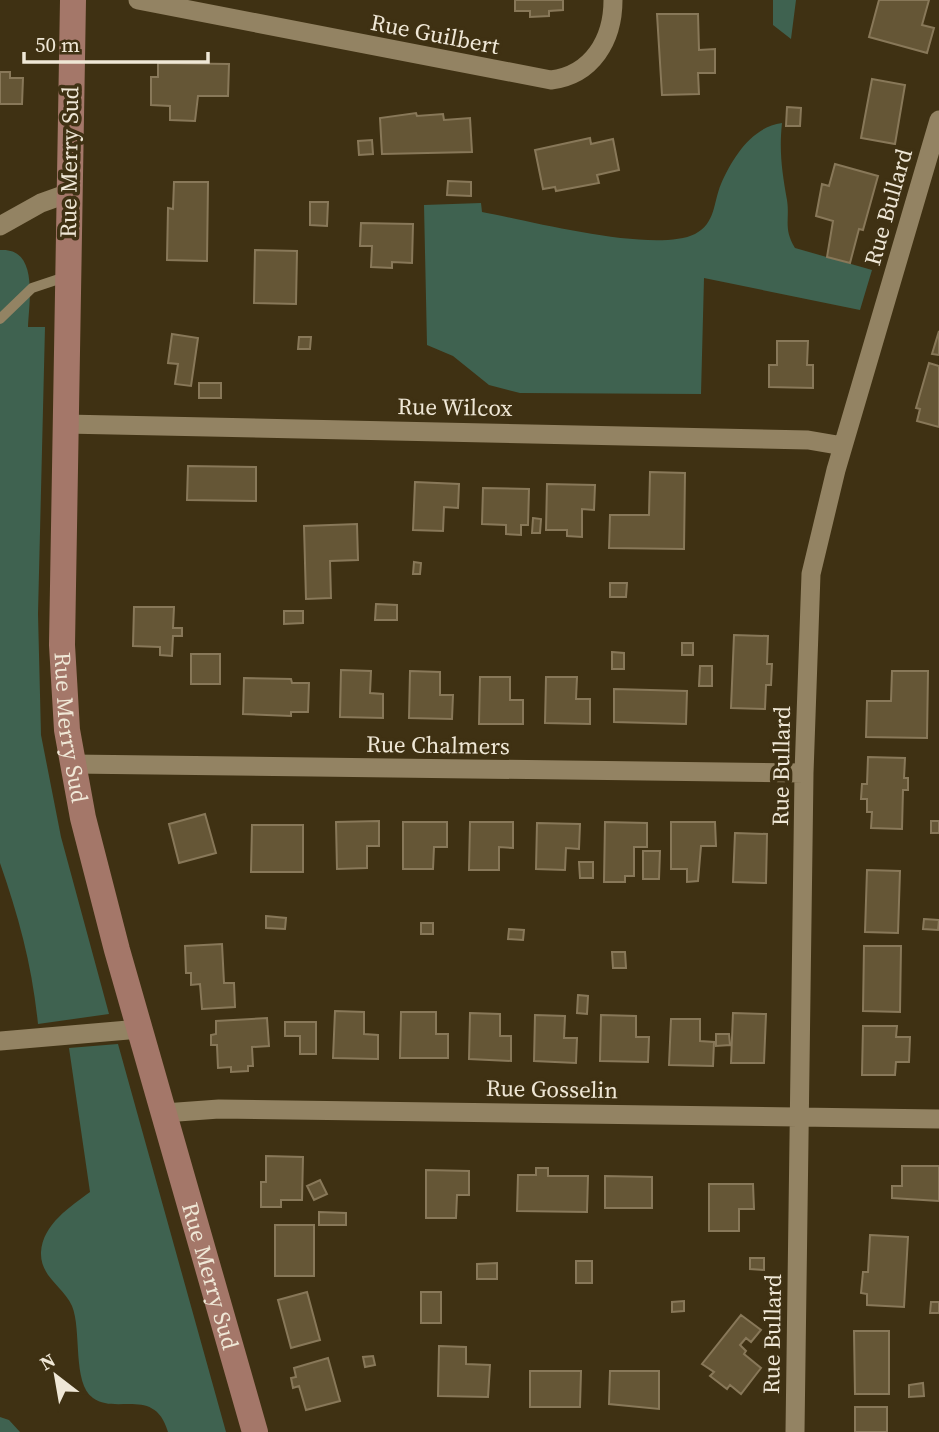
<svg xmlns="http://www.w3.org/2000/svg" width="939" height="1432" font-family="'Source Serif 4',serif">
<style>
.forest{fill:#3f6250}
.building{fill:#655636;stroke:#887859;stroke-width:2}
.lines{fill:none;stroke-linecap:round;stroke-linejoin:round}
.service{stroke:#938363;stroke-width:10}
.minor{stroke:#938363;stroke-width:19}
.secondary{stroke:#a47769;stroke-width:26}
.labels{text-anchor:middle;dominant-baseline:central;stroke-width:7;stroke-linejoin:round;paint-order:stroke}
.street-label{font-size:23px;fill:#efe7d6;stroke:#3f3113}
</style>
<rect width="100%" height="100%" fill="#3f3113"/>
<!-- forest -->
<path class="forest" d="M773,0h23l-5,39 -18,-14z
M782,123c-3,28 0,49 5,77 3,20 -4,28 8,48l77,22 -12,40 -156,-32 -3,116 -181,-1 -31,-8 -36,-29 -26,-11 -3,-140 57,-2 1,9c48,9 172,42 213,22 21,-11 18,-31 26,-50 12,-27 31,-57 61,-61z
M0,250c39,-3 29,52 28,77h17l-7,287 3,121 20,102 48,177 -71,10c-6,-59 -19,-106 -38,-161z
M118,1044l108,388h-58c-13,-46 -52,-17 -75,-34 -21,-15 -11,-68 -21,-92 -9,-20 -32,-29 -31,-54 2,-28 29,-45 49,-60l-21,-144z
M0,1417l9,3 11,12h-20z"/>
<!-- building -->
<path class="building" d="M515,0h48v10l-14,1v5l-19,1v-6h-15z
M879,0h50l-7,25 12,3 -7,25 -58,-16z
M657,14h41l1,36 16,-1v24h-17l1,21 -37,1z
M158,63l71,1 -1,32h-30l-3,25 -25,-1v-14l-19,-1v-28h7z
M0,72h10v6h13l-1,26h-22z
M872,79l33,6 -10,59 -34,-6z
M787,107l14,1 -1,18h-14z
M416,113l1,3 26,-2 1,6 26,-2 2,34 -90,2 -2,-36z
M590,138l1,6 22,-5 6,31 -22,5 2,8 -43,8 -1,-4 -12,2 -8,-39z
M372,140l1,14 -14,1 -1,-14z
M835,164l43,12 -15,54 -4,-1 -9,34 -23,-6 6,-36 -17,-5 6,-32 7,2z
M448,181l23,1v14l-24,-1z
M174,182h34l-1,79 -40,-1 1,-52 5,1z
M310,202h18l-1,24 -17,-1z
M361,223l52,1 -1,39 -20,-1v6l-21,-1 1,-21h-12z
M255,250l42,1 -1,53 -42,-1z
M939,331v24l-7,-1z
M172,334l26,4 -7,48 -16,-2 3,-20 -10,-1z
M299,337h12l-1,12h-12z
M777,341h31l-1,24h6v23l-44,-1v-22h8z
M929,363l10,3v61l-22,-6 3,-12 -4,-1z
M199,383h22v15h-22z
M188,466l68,1v34l-69,-1z
M650,472l35,1 -1,76 -75,-1 1,-33h39z
M415,482l44,2 -1,24 -14,-1 -1,24 -30,-1z
M547,484l48,1 -1,25 -12,-1v28l-15,-1v-6h-21z
M483,488l46,1 -1,36h-7v10l-15,-1v-9l-24,-1z
M533,518l8,1 -1,14h-8z
M357,524l1,36 -28,1 1,37 -25,1 -2,-73z
M414,562l7,1 -1,11h-7z
M610,583h17l-1,14h-16z
M376,604l21,1v15h-22z
M134,607h40l-1,21h9v8h-9l-1,20 -12,-1v-8l-27,-1z
M284,611h19v12l-19,1z
M734,635l34,1 -1,28h5l-1,21h-5l-1,24 -34,-1z
M682,643h11v12h-11z
M612,652l12,1v16h-12z
M191,654h29v30h-29z
M700,666h12v20h-13z
M341,670l30,1 -1,22 13,1v24l-43,-1z
M410,671l30,1v23h13l-1,24 -43,-1z
M892,671h36l-1,67 -61,-1 1,-36h24z
M480,677h30v23h13v24h-44z
M546,677h31l-1,22h14v25l-45,-1z
M244,678l47,1 1,4h17l-1,29h-17v4l-48,-2z
M614,689l73,2 -1,33 -72,-2z
M868,757l37,1 -1,20h4v12h-5l-1,39 -31,-1 1,-16h-5v-13h-6l1,-15h5z
M205,814l11,39 -37,10 -10,-39z
M379,821v25h-12v22l-30,1 -1,-47z
M931,821h8v12h-8z
M403,822h44v25h-13l-1,22h-30z
M470,822h43v26l-14,-1v23h-30z
M605,822l42,1v24h-13v29h-9v6h-21z
M671,822h44l1,24h-15l-3,35 -11,1v-13h-16z
M537,823l43,1 -1,25 -13,-1 -1,22 -29,-1z
M252,825h51v47h-52z
M735,833l32,1 -1,49 -33,-1z
M643,851h17l-1,28h-16z
M579,862h14v16h-13z
M867,870l33,1 -2,62 -33,-1z
M266,916l20,2 -1,11 -19,-1z
M924,919l15,1 -1,10 -15,-1z
M421,923h12v11h-12z
M509,929l15,1 -1,10 -15,-1z
M222,944l2,39h10l1,24 -33,2 -2,-25 -9,1v-12h-5l-1,-27z
M864,946h37l-1,66 -37,-1z
M612,952h13l1,16h-13z
M578,995l10,1 -1,18 -10,-1z
M335,1011l29,1v22l14,1v24l-45,-1z
M401,1012h35v22h12v24h-48z
M470,1013l30,1v22h11v25l-42,-2z
M733,1013l33,1 -2,49h-33z
M535,1015l30,1 -1,22h13l-1,25 -42,-2z
M601,1015l35,1v21h13l-1,25 -48,-1z
M267,1018l2,28 -17,1 1,19h-5v5l-17,1v-5l-13,1 -1,-23h-6v-10l5,-1v-13z
M671,1019h29v22l14,1 -1,24 -44,-1z
M285,1022h31v32h-16v-18h-15z
M863,1026h34l-1,11h14l-1,25h-13l-1,13h-33z
M716,1034h13l1,11 -14,1z
M266,1156l37,1 -1,43h-21v7h-20v-25h5z
M902,1166h37v35l-47,-3v-12h10z
M536,1168h12v8h40l-1,36 -70,-1 1,-36h18z
M426,1170l43,1v24h-12l-1,23h-30z
M605,1176l47,1v31h-47z
M320,1180l7,14 -13,6 -7,-14z
M709,1184h44l1,25h-15v22h-30z
M319,1212l27,1v12h-27z
M275,1225h39v51h-39z
M870,1235l38,2 -4,70 -37,-2v-11l-6,-1 2,-21h5z
M750,1258h14v12l-14,-1z
M576,1261h16v22h-16z
M497,1263v16h-20v-15z
M307,1292l13,48 -29,8 -13,-48z
M421,1292h20v31h-20z
M684,1301v10l-12,1v-10z
M931,1302h8v11h-9z
M741,1315l20,15 -10,12 -5,-4 -6,7 6,6 -2,3 17,14 -20,26 -11,-9 -3,4 -17,-13 4,-4 -12,-8z
M854,1331h35v63h-34z
M439,1346l27,1v17l24,1 -2,32 -50,-1z
M373,1356l2,9 -10,2 -2,-10z
M328,1358l12,43 -34,9 -7,-24 -6,2 -2,-10 5,-1 -2,-9z
M530,1371h51l-1,36h-50z
M610,1371h49v38l-50,-5z
M923,1383l1,13 -15,1v-12z
M855,1407h32v25h-32z"/>
<g class="lines">
<!-- service -->
<path class="service" d="M0,319l32,-31 33,-11"/>
<!-- minor -->
<path class="minor" d="M138,0l413,80c41,-5 62,-40 62,-80
M0,226l41,-23 28,-10
M65,424l743,16 35,6
M72,764l732,9
M0,1041l140,-12
M164,1113l55,-4 720,10
M795,1432l9,-659 7,-199 25,-104 103,-350"/>
<!-- secondary -->
<path class="secondary" id="s1" d="M73,0l-11,645 5,85 16,88 34,132 138,482"/>
</g>
<g class="labels">
<!-- street labels -->
<g class="street-label">
<text transform="translate(435 34) rotate(11)">Rue Guilbert</text>
<text transform="translate(69 162) rotate(-89)">Rue Merry Sud</text>
<text transform="translate(888 207) rotate(-74)">Rue Bullard</text>
<text transform="translate(455 407) rotate(1)">Rue Wilcox</text>
<text stroke="none"><textPath href="#s1" startOffset="728">Rue Merry Sud</textPath></text>
<text transform="translate(438 745) rotate(1)">Rue Chalmers</text>
<text transform="translate(781 766) rotate(-89)">Rue Bullard</text>
<text transform="translate(552 1089) rotate(1)">Rue Gosselin</text>
<text stroke="none"><textPath href="#s1" startOffset="1295">Rue Merry Sud</textPath></text>
<text transform="translate(772 1334) rotate(-89)">Rue Bullard</text>
</g>
</g>
<!-- north arrow -->
<g transform="translate(56 1376) rotate(329)" stroke="#3f3113" stroke-width="5" paint-order="stroke">
<path d="M0-5L12 26L0 18L-12 26Z" fill="#efe7d6"/>
<text y="-10" font-size="19" font-weight="bold" text-anchor="middle" fill="#efe7d6">N</text>
</g>
<!-- scale -->
<path d="M24 52v10h184v-10" fill="none" stroke="#efe7d6" stroke-width="3.5"/>
<text x="35" y="52" font-size="21" fill="#efe7d6" stroke="#3f3113" stroke-width="5" paint-order="stroke">50 m</text>
</svg>
